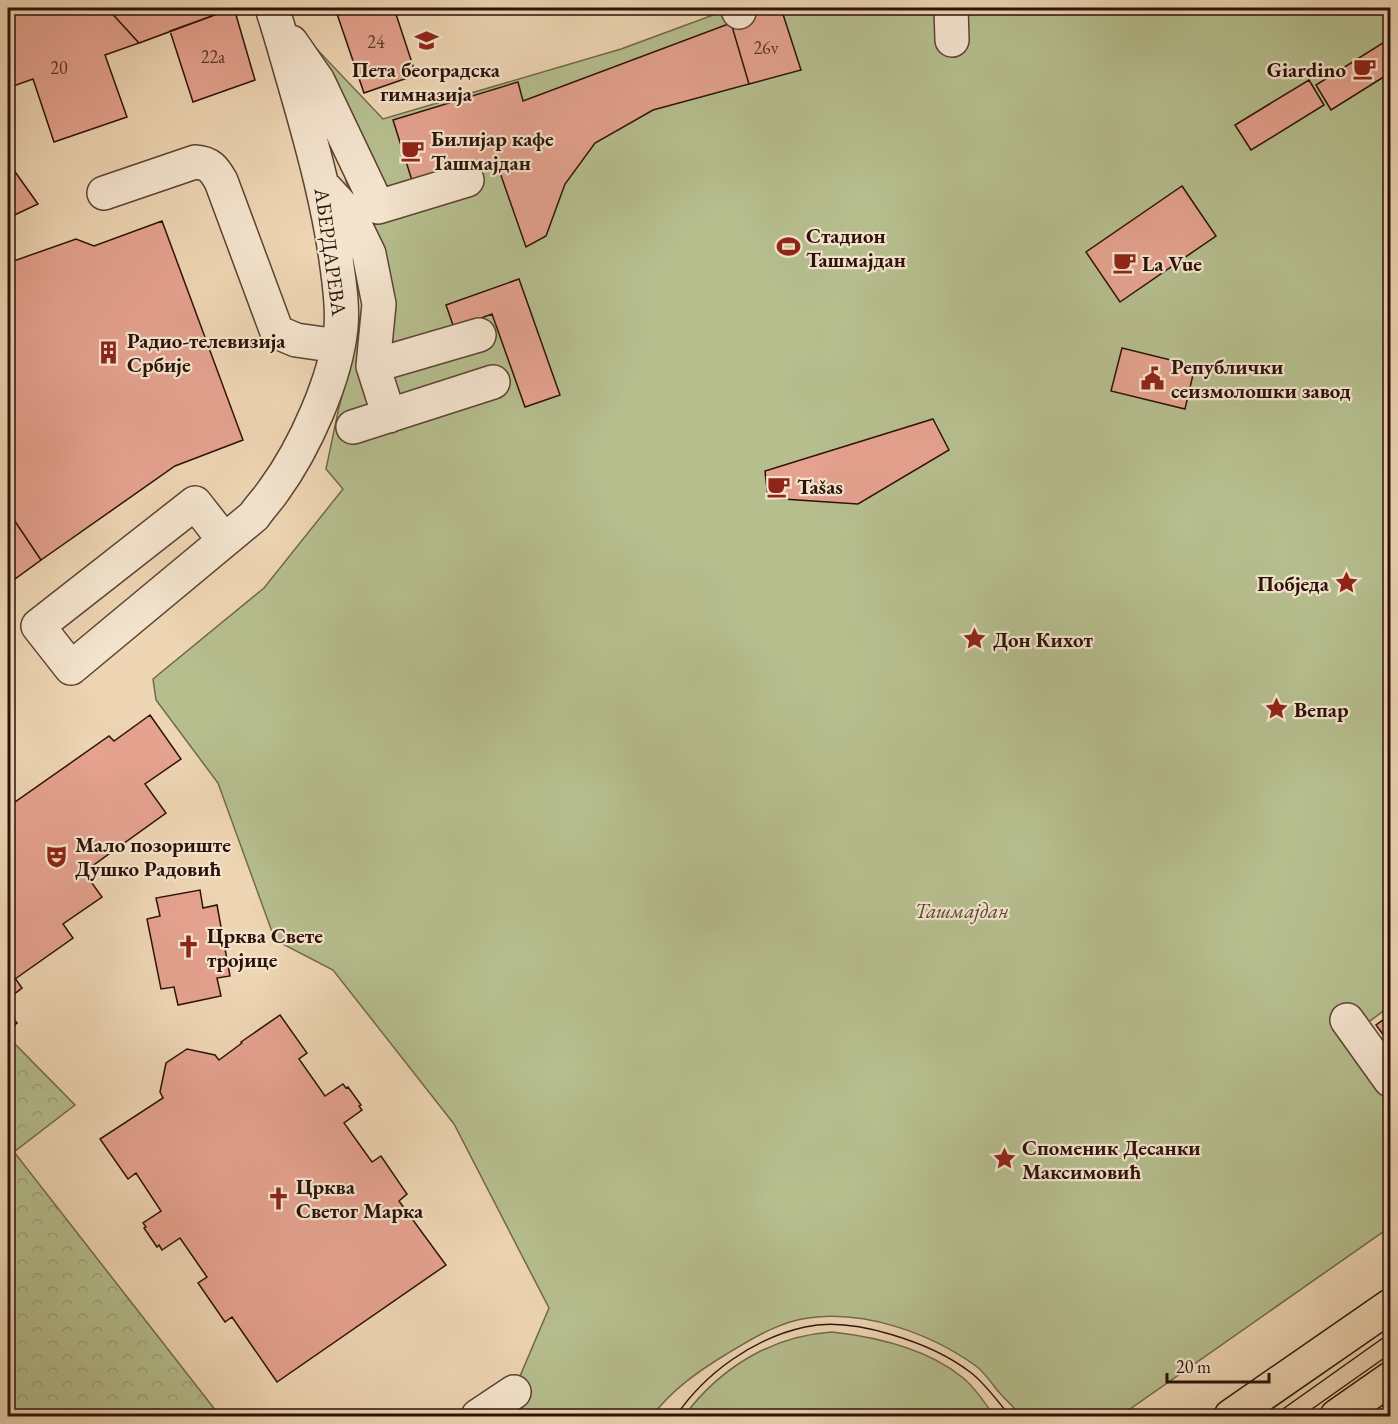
<svg xmlns="http://www.w3.org/2000/svg" width="1398" height="1424" font-family="'EB Garamond',serif">
<style>
.green{fill:#b6be8e;stroke:#71684b;stroke-width:1.5}
.forest{fill:url(#forest-crowns);stroke:#71684b;stroke-width:1.5}
.building{fill:#e5a28f;stroke:#2c1208;stroke-width:1.5}
.lines{fill:none;stroke-linecap:round;stroke-linejoin:round}
.minor-casing{stroke:#5c4333;stroke-width:36}
.major-casing{stroke:#2c1208;stroke-width:36}
.minor{stroke:#f4e4ce;stroke-width:33}
.major{stroke:#eed5b3;stroke-width:33}
.tram{stroke:#2c1208;stroke-width:1.5}
.labels{text-anchor:middle;dominant-baseline:central;stroke-width:4.5;stroke-linejoin:round;paint-order:stroke}
.number-label{font-size:18px;fill:#5a362a}
.poi-label{font-size:21px;font-weight:bold;fill:#2c1208;stroke:#f4e4ce;text-anchor:start}
.street-label{font-size:21px;fill:#2c1208;stroke:#f4e4ce}
.park-label{font-size:21px;font-style:italic;fill:#554630;stroke:#f4e4ce}
</style>
<defs>
<pattern id="forest-crowns" width="20" height="18" patternUnits="userSpaceOnUse" patternTransform="scale(1.5)"><rect width="20" height="18" fill="#b6be8e"/><path d="M2 6a3 3 0 1 1 6 0M12 15a3 3 0 1 1 6 0" fill="none" stroke="#9da279"/></pattern>
</defs>
<rect width="100%" height="100%" fill="#eed5b3"/>
<filter id="stains"><feTurbulence type="fractalNoise" baseFrequency=".00333" numOctaves="4"/><feColorMatrix values="0 0 0 0 .2 0 0 0 0 .09 0 0 0 0 .02 0 0 0 .5 -.17"/></filter>
<radialGradient id="worn" r=".72"><stop offset=".6" stop-color="#630" stop-opacity="0"/><stop offset="1" stop-color="#630" stop-opacity=".3"/></radialGradient>
<!-- green -->
<path class="green" d="M732,8h658v998l-24,18 24,34v169l-270,189h-98c-8,-8 -17,-17 -25,-26 -6,-8 -13,-18 -21,-24 -46,-33 -111,-56 -168,-48 -30,4 -58,22 -83,37 -28,17 -53,35 -73,61h-149l46,-108 -95,-184 -121,-154 -58,-30 -57,-157 -62,-83 -3,-21 111,-91 79,-99 -17,-20 13,-62 33,-124 -61,-240 72,76 238,-70z
M832,1332c45,5 94,16 130,45 13,10 23,26 32,39h-310c36,-48 87,-80 148,-84z"/>
<!-- forest -->
<path class="forest" d="M14,1043l61,62 -61,47 206,264h-212v-369z"/>
<!-- building -->
<path class="building" d="M8,8h99l32,35 -34,12 22,62 -73,25 -21,-63 -25,9z
M107,8h101l4,8 -73,27z
M234,8l21,72 -62,22 -23,-71z
M335,8h59l22,67 -52,18z
M750,8h31l20,62 -52,14 -18,-61z
M731,23l18,61 -96,26 -58,33 -30,41 -19,52 -20,11 -29,-83 -82,26 -22,-70 125,-38 5,19z
M1389,39l1,34 -59,37 -15,-25z
M1309,80l15,25 -73,45 -16,-25z
M8,162l30,42 -30,14z
M1182,186l34,50 -96,66 -34,-50z
M162,221l81,219 -68,26 -134,94 -33,-49v-248l68,-24 18,7z
M519,279l41,116 -35,12 -33,-93 -38,14 -8,-23z
M1122,348l73,18 -10,43 -74,-18z
M933,419l16,31 -91,54 -90,-6 -3,-27z
M8,511l33,49 -33,24z
M150,715l31,44 -36,25 21,29 -82,59 18,25 -39,27 10,14 -58,41 -7,-11v-161l101,-71 5,5z
M200,890l3,18 14,-3 13,71 -13,2 4,18 -43,9 -4,-18 -13,2 -14,-70 13,-3 -4,-18z
M8,968l14,20 -14,11z
M8,1011l9,12 -9,7z
M280,1015l27,38 -8,6 26,37 18,-12 3,4 2,-1 13,18 -2,1 3,4 -18,13 28,39 9,-6 26,38 -8,7 47,64 -169,117 -45,-65 -7,5 -27,-39 9,-6 -27,-39 -18,12 -3,-5 -2,2 -13,-19 2,-1 -3,-4 18,-12 -25,-38 -8,6 -28,-40 63,-41 -3,-6 6,-29 21,-14 28,6 4,5 23,-17 -1,-1z
M1390,1015v29l-14,-19z"/>
<g class="lines">
<defs>
<path id="minor" d="M737,8l2,4
M951,8l1,32
M291,42l27,39 60,126 89,-27
M326,189l24,26 19,39 10,50 -6,62 16,50
M104,193l91,-31c15,1 19,7 26,19l56,151 19,8 42,6
M373,366l106,-31
M353,427l140,-45
M224,540l-29,-37 -157,123 33,42 183,-152c6,-9 14,-17 20,-26 30,-41 62,-111 67,-163 2,-22 -2,-46 -5,-68 -8,-55 -22,-107 -37,-160 -9,-30 -17,-61 -27,-91
M1347,1020l43,60
M478,1416l36,-24"/>
<path id="major" d="M1231,1416l159,-110
M1337,1416l53,-37"/>
</defs>
<!-- minor casing -->
<use href="#minor" class="minor-casing"/>
<!-- major casing -->
<use href="#major" class="major-casing"/>
<!-- minor -->
<use href="#minor" class="minor"/>
<!-- major -->
<use href="#major" class="major"/>
<!-- tram -->
<path class="tram" d="M676,1416c29,-43 78,-78 129,-89 48,-11 127,16 165,45 15,11 28,30 40,44
M1273,1416l117,-83
M1302,1416l88,-62"/>
</g>
<!-- icons -->
<defs>
<symbol id="school-bare" viewBox="-9 -9 18 18"><path d="M0-5L7-2L0 1L-7-2ZM-4 1L0 2.5L4 1V4Q0 6-4 4Z" fill="#8f2418" stroke="#f4e4ce" stroke-width="2.5" paint-order="stroke"/></symbol>
<symbol id="cafe-bare" viewBox="-9 -9 18 18"><path d="M-5.5-4.5H6V0H3Q3 3.5 0 3.5H-2.5Q-5.5 3.5-5.5 0ZM3-3.2v2h1.7v-2ZM-6 4.5H4V6H-6Z" fill="#8f2418" stroke="#f4e4ce" stroke-width="2.5" paint-order="stroke"/></symbol>
<symbol id="stadium-bare" viewBox="-9 -9 18 18"><path d="M0-5a6.5 5 0 1 0 0 10a6.5 5 0 1 0 0-10ZM-3.5-1.8h7v3.6h-7Z" fill="#8f2418" stroke="#f4e4ce" stroke-width="2.5" paint-order="stroke"/></symbol>
<symbol id="building-bare" viewBox="-9 -9 18 18"><path d="M-4-6H4V6H1V3H-1V6H-4ZM-2.5-4.3h1.7v1.8h-1.7ZM.8-4.3h1.7v1.8H.8ZM-2.5-1h1.7V.8h-1.7ZM.8-1h1.7V.8H.8Z" fill="#8f2418" stroke="#f4e4ce" stroke-width="2.5" paint-order="stroke"/></symbol>
<symbol id="civic-bare" viewBox="-9 -9 18 18"><path d="M-.6-6.5H3V-4.5H.6V-3L4-1V1h2V6H-6V1h2V-1L-.6-3ZM-1.2 2.5V6h2.4V2.5Z" fill="#8f2418" stroke="#f4e4ce" stroke-width="2.5" paint-order="stroke"/></symbol>
<symbol id="sight-bare" viewBox="-9 -9 18 18"><path d="M0-6L1.8-2.2L6-1.7L2.9 1.2L3.7 5.4L0 3.3L-3.7 5.4L-2.9 1.2L-6-1.7L-1.8-2.2Z" fill="#8f2418" stroke="#f4e4ce" stroke-width="2.5" paint-order="stroke"/></symbol>
<symbol id="theatre-bare" viewBox="-9 -9 18 18"><path d="M-5-5.5Q0-4 5-5.5V0Q5 5 0 6Q-5 5-5 0ZM-3.3-2.5H-1v1.5H-3.3ZM1-2.5H3.3v1.5H1ZM-2.8 1Q0 5.5 2.8 1Z" fill="#8f2418" stroke="#f4e4ce" stroke-width="2.5" paint-order="stroke"/></symbol>
<symbol id="church-bare" viewBox="-9 -9 18 18"><path d="M-1.2-6h2.4v3.5h3.3v2.4h-3.3V6h-2.4V-.1h-3.3v-2.4h3.3Z" fill="#8f2418" stroke="#f4e4ce" stroke-width="2.5" paint-order="stroke"/></symbol>
</defs>
<g fill-rule="evenodd">
<use href="#school-bare" x="410" y="24" width="33" height="33"/>
<use href="#cafe-bare" x="1348" y="52" width="33" height="33"/>
<use href="#cafe-bare" x="396" y="134" width="33" height="33"/>
<use href="#stadium-bare" x="772" y="230" width="33" height="33"/>
<use href="#cafe-bare" x="1108" y="246" width="33" height="33"/>
<use href="#building-bare" x="92" y="336" width="33" height="33"/>
<use href="#civic-bare" x="1136" y="362" width="33" height="33"/>
<use href="#cafe-bare" x="762" y="470" width="33" height="33"/>
<use href="#sight-bare" x="1330" y="566" width="33" height="33"/>
<use href="#sight-bare" x="958" y="622" width="33" height="33"/>
<use href="#sight-bare" x="1260" y="692" width="33" height="33"/>
<use href="#theatre-bare" x="40" y="840" width="33" height="33"/>
<use href="#church-bare" x="172" y="930" width="33" height="33"/>
<use href="#sight-bare" x="988" y="1142" width="33" height="33"/>
<use href="#church-bare" x="262" y="1182" width="33" height="33"/>
</g>
<g class="labels">
<!-- number labels -->
<g class="number-label">
<text x="376" y="41">24</text>
<text x="766" y="47">26v</text>
<text x="213" y="56">22a</text>
<text x="59" y="67">20</text>
</g>
<!-- poi labels -->
<g class="poi-label">
<text x="426" y="69" text-anchor="middle">Пета београдска<tspan x="426" dy="24">гимназија</tspan></text>
<text x="1346" y="69" text-anchor="end">Giardino</text>
<text x="431" y="138">Билијар кафе<tspan x="431" dy="24">Ташмајдан</tspan></text>
<text x="806" y="235">Стадион<tspan x="806" dy="24">Ташмајдан</tspan></text>
<text x="1142" y="263">La Vue</text>
<text x="127" y="340">Радио-телевизија<tspan x="127" dy="24">Србије</tspan></text>
<text x="1171" y="366">Републички<tspan x="1171" dy="24">сеизмолошки завод</tspan></text>
<text x="797" y="486">Tašas</text>
<text x="1329" y="583" text-anchor="end">Побједа</text>
<text x="993" y="639">Дон Кихот</text>
<text x="1294" y="709">Вепар</text>
<text x="75" y="844">Мало позориште<tspan x="75" dy="24">Душко Радовић</tspan></text>
<text x="207" y="935">Црква Свете<tspan x="207" dy="24">тројице</tspan></text>
<text x="1022" y="1147">Споменик Десанки<tspan x="1022" dy="24">Максимовић</tspan></text>
<text x="296" y="1186">Црква<tspan x="296" dy="24">Светог Марка</tspan></text>
</g>
<!-- street labels -->
<g class="street-label">
<text transform="translate(331 252) rotate(82)">АБЕРДАРЕВА</text>
</g>
<!-- park labels -->
<g class="park-label">
<text x="962" y="910">Ташмајдан</text>
</g>
</g>
<!-- margin -->
<rect width="1398" height="1424" fill="none" stroke="#eed5b3" stroke-width="30"/>
<rect x="9" y="9" width="1380" height="1406" fill="none" stroke="#2c1208" stroke-width="3"/>
<rect x="15" y="15" width="1368" height="1394" fill="none" stroke="#2c1208" stroke-width="1.5"/>
<!-- scale -->
<path d="M1167 1373v9h102v-9" fill="none" stroke="#2c1208" stroke-width="3"/>
<text x="1176" y="1373" font-size="18" fill="#2c1208" stroke="#f4e4ce" stroke-width="4.5" paint-order="stroke">20 m</text>
<rect width="100%" height="100%" filter="url(#stains)"/>
<rect width="100%" height="100%" fill="url(#worn)"/>
</svg>
